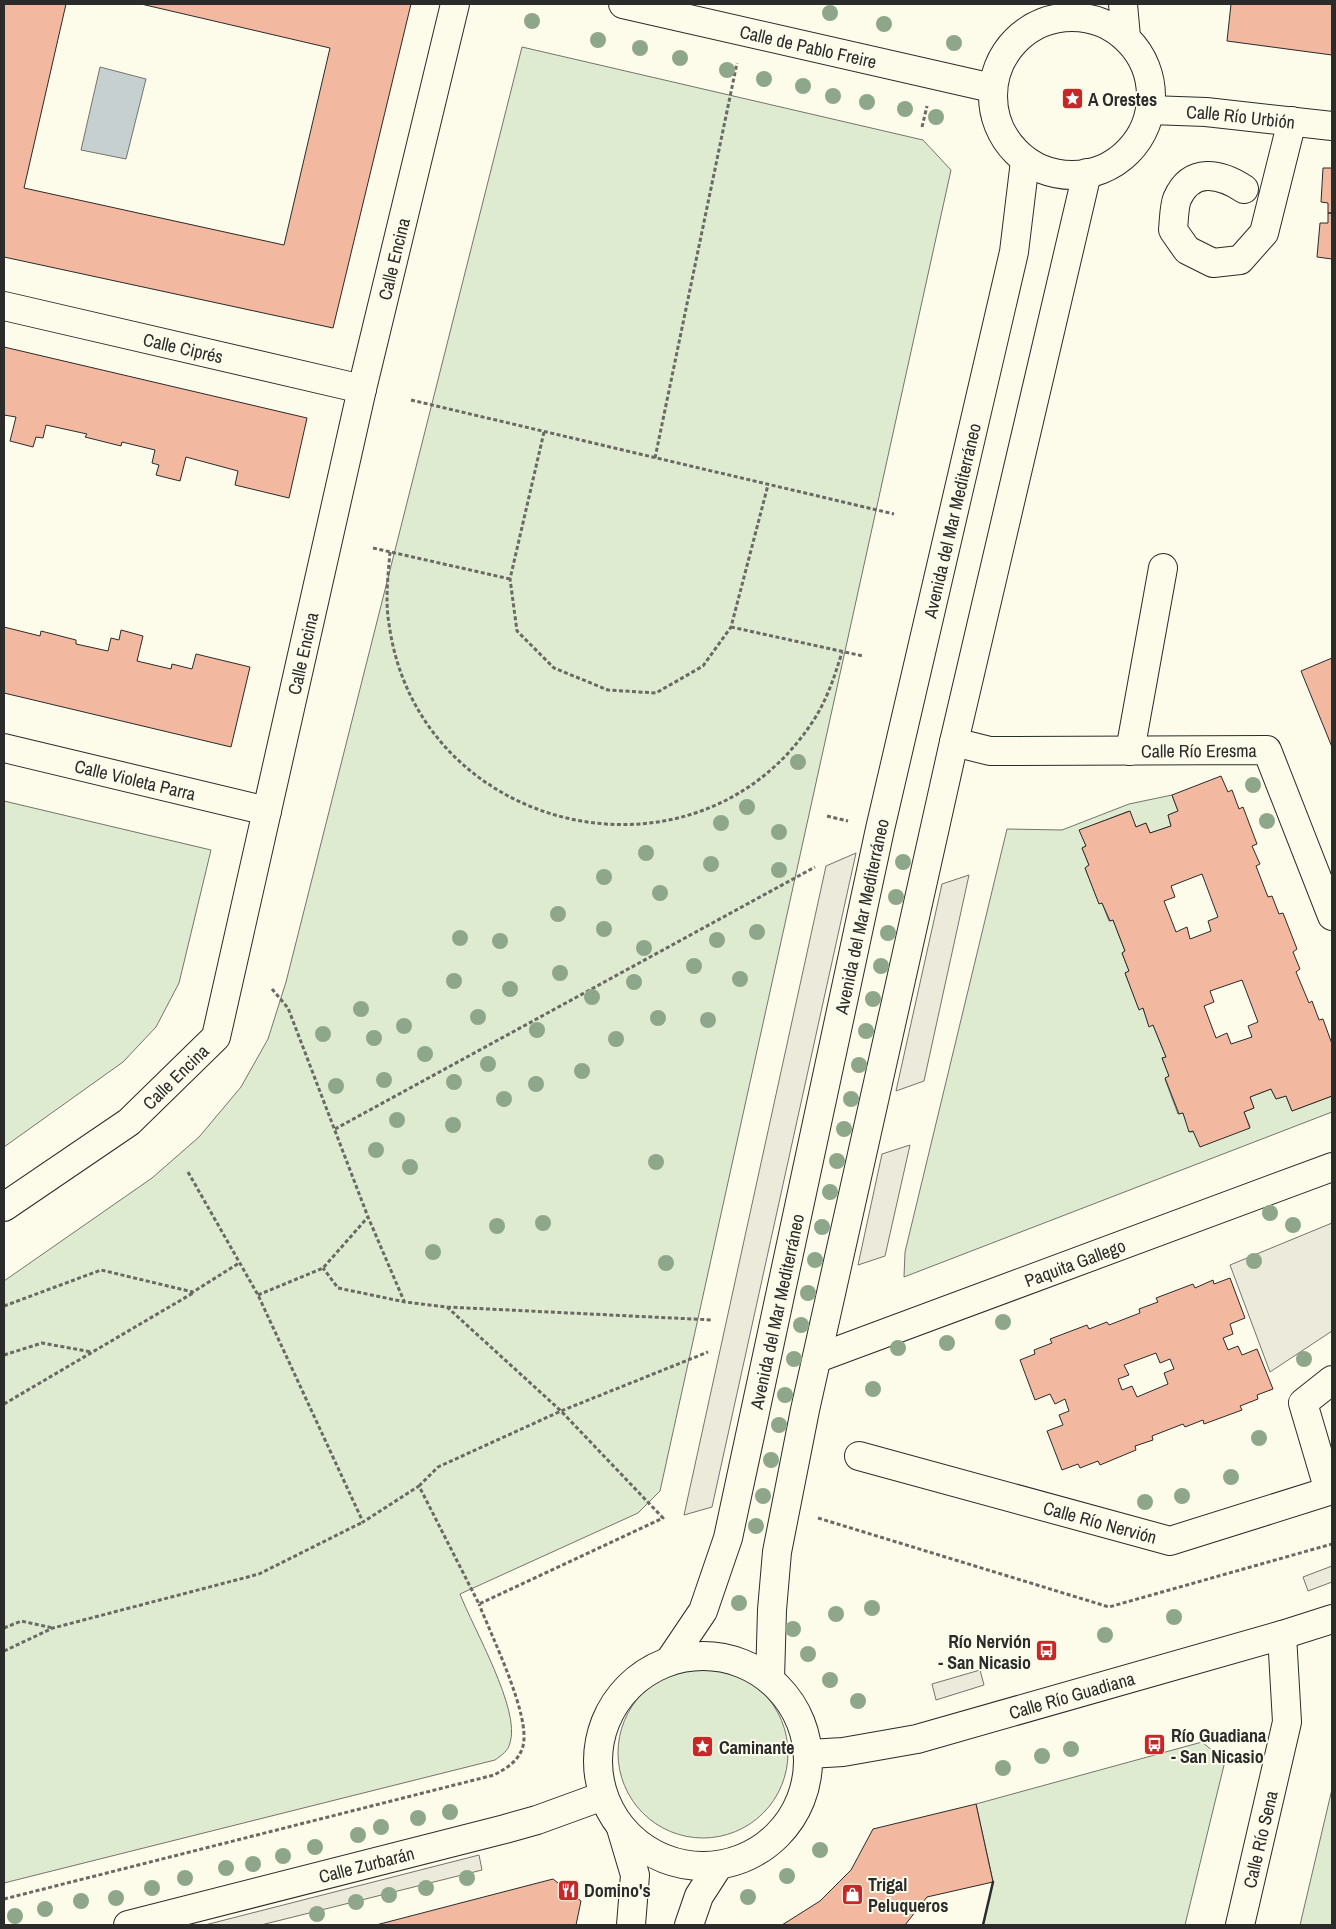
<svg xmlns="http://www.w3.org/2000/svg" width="1336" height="1929" font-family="'Archivo Narrow',sans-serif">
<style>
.green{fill:#deebd1;stroke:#74746e}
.parking{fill:#eceadb;stroke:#74746e}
.water{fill:#c7d0d0;stroke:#74746e}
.building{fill:#f2b8a0;stroke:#2b2b2b;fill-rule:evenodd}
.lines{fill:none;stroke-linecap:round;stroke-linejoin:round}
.minor-casing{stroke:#2b2b2b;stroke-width:30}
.major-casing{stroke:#2b2b2b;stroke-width:30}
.path{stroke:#6a6964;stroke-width:3;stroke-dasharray:4 2.5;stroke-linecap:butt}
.minor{stroke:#fdfbea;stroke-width:28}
.major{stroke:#fdfbea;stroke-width:28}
.wall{stroke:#2b2b2b;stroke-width:2.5}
.tree{fill:#8ea78a}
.labels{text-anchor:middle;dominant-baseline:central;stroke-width:4;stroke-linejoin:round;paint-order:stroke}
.street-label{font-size:18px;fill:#2b2b2b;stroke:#fdfbea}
.poi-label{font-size:18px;font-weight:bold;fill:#2b2b2b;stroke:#fdfbea;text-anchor:start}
</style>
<rect width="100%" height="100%" fill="#fdfbea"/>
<!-- green -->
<path class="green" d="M522,47l401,93 28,30 -291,1321 -22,22 -178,81c13,34 61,116 50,149 -2,8 -8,12 -15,17l-491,123v-602l148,-103 47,-41 42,-50 27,-48 18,-57z
M1172,795l6,16 -10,4 3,11 -21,7 -4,-10 -10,4 -7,-16 -49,19 6,16 -4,2 7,17 -4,3 14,35h3l7,18 4,-1 12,31 -3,2 7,18 -4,2 14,36 4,-1 6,18 4,-1 13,32 -4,1 7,18 -4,3 13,35 5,-1 7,19 60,-5 -6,-15 10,-4 -4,-11 21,-8 5,10 10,-3 6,15 40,-15v16l-428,165 1,-25 102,-423 55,1 67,-26z
M4,801l207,49 -32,133 -23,44 -33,35 -119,85z
M618 1753a85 85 0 1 1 170 0a85 85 0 1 1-170 0Z
M1202,1742l23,19 -40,164h-202l10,-44 -17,-77z
M1332,1789v136h-32z"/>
<!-- parking -->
<path class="parking" d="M856,853l-144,654 -28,8 142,-649z
M969,875l-45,206 -28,10 46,-207z
M910,1145l-25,111 -27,9 24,-111z
M1332,1223v108l-62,41 -40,-107z
M1332,1566v16l-24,9 -5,-14z
M980,1670l4,15 -48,15 -4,-16z
M479,1855l3,15 -221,55h-56z"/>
<!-- water -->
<path class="water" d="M100,67l46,12 -20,80 -45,-9z"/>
<!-- building -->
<path class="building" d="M4,4h62l-42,184 260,57 46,-197 -189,-44h270l-78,324 -329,-71z
M1231,4h101v51l-105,-14z
M1323,168h9v45h-4v-10l-7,-1z
M1328,213h4v46l-15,-2 3,-34h8z
M4,347l303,71 -18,80 -54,-13 3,-14 -52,-14 -6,24 -24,-6 3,-10 -7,-2 3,-13 -33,-8 -1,4 -36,-9 2,-3 -41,-9 -3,13 -7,-1 -3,10 -23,-6 6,-24 -12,-2z
M4,627l36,9 1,-5 35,9v4l32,7 3,-13 8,2 2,-10 22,6 -6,25 34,8 1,-5 20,5 4,-15 54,13 -19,80 -227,-54z
M1332,658v89l-31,-76z
M1221,776l7,16 4,-2 7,19 4,-2 14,37 -5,2 8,18 -4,2 12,31 4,-1 7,18 4,-1 14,36 -4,3 7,17 -4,3 13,31 3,-2 7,19 4,-1 9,25v52l-40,15 -6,-15 -10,3 -5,-10 -21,8 4,11 -10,4 6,16 -50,19 -7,-16 -4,1 -6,-19 -4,1 -14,-36 4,-2 -7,-18 4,-1 -13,-32 -4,2 -6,-19 -4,2 -14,-37 4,-2 -7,-18 3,-2 -12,-31 -3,1 -8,-18 -3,1 -14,-36 4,-3 -7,-17 4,-2 -7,-16 51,-19 6,16 10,-4 4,10 21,-7 -3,-11 10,-4 -6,-16zM1202,874l16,43 -10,4 3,10 -21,8 -3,-12 -11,5 -12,-31 11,-4 -4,-11zM1242,980l16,42 -10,4 4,11 -21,7 -4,-11 -11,5 -12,-32 10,-4 -4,-11z
M1230,1278l15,40 -15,6 3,10 -10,4 5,12 10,-4 4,9 15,-6 16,40 -16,6 1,4 -18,7 2,4 -38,14 -1,-4 -18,7 -2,-3 -31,12 1,4 -18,6 1,4 -36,15 -2,-4 -18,7 -2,-4 -16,6 -15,-39 16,-6 -4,-10 10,-4 -4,-12 -10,5 -5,-10 -15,6 -15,-40 15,-6 -1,-4 18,-7 -2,-4 37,-14 2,4 18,-7 2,3 31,-12 -1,-4 19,-7 -2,-4 37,-14 2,4 18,-8 1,4zM1156,1353l4,10 10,-4 4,10 -10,4 4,11 -31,13 -5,-11 -10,4 -4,-11 11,-4 -5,-10z
M976,1804l17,78 -66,15 -22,28h-123l38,-24 31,-31 22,-41z
M553,1879l28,22 -5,24h-200z"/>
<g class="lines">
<defs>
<g id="minor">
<path id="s1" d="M623,4l369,84"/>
<path id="s2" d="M1150,110l56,2 126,14"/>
<path d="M1244,189c-24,-16 -53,-22 -67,10 -3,8 -3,21 -4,31l14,20 26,13 27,-3 24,-27 28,-112"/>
<path id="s3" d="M4,306l358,83"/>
<path id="s4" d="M954,742l36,9 277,-1 65,166"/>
<path id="s5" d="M4,748l263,63"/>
<path d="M1130,751l33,-183"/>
<path id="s6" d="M4,1207l125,-85 87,-85 146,-648 93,-385"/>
<path id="s7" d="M818,1358l514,-191"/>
<path id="s8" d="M859,1456l311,85 159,-50 -26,-88 29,-23"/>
<path id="s9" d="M809,1754l34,-2 74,-13 365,-104 50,-16"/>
<path id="s10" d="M128,1925l377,-96 32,-9 66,-24"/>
<path id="s11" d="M1240,1925l47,-203 -5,-87"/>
</g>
<g id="major">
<path d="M1123,4l3,33"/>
<circle cx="1072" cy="96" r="79"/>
<circle cx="703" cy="1761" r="105"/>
<path id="s12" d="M670,1660l33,-49 25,-73 152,-709 134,-577 11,-91"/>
<path d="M770,1679l2,-69 5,-58 28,-142 149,-668 133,-569"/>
<path d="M621,1828l14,47 -4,50"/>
<path d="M689,1925l10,-29 20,-31"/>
</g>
</defs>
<!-- minor casing -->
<use href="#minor" class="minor-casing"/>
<!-- major casing -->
<use href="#major" class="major-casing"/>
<!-- path -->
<path class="path" d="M922,127l5,-21
M411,400l483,114
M544,432l-34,147 7,52 37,37 54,22 48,3 47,-27 28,-39 37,-142
M655,458l82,-395
M373,548l137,31
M390,552c-2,24 -5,48 -1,72 29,212 311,276 426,94 13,-21 20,-43 27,-66
M731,627l132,29
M827,816l21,5
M272,989l16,19 80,209 36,84
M335,1129l480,-262
M188,1172l70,123 105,227 56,-36 60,118 184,-86 -102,-107 -114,-104 -42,-5 -67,-14 -15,-20
M258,1295l65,-27 45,-51
M4,1306l97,-36 92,22 46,-29
M447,1307l266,13
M4,1355l38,-12 50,9
M4,1404l189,-111
M419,1486l19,-19 123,-56 147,-59
M818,1518l291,89 223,-63
M4,1628l17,-7 32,7
M4,1651l49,-23 206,-54 104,-52
M4,1899l490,-124c13,-7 25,-14 29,-29 8,-30 -32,-111 -44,-142"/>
<!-- minor -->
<use href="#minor" class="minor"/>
<!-- major -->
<use href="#major" class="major"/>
<!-- wall -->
<path class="wall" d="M983,1925l10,-43"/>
</g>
<!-- trees -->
<g class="tree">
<circle cx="830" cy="13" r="8"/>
<circle cx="532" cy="21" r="8"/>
<circle cx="884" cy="24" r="8"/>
<circle cx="598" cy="40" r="8"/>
<circle cx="954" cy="43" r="8"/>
<circle cx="640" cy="48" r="8"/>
<circle cx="680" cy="58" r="8"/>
<circle cx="727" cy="70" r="8"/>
<circle cx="764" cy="79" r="8"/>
<circle cx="803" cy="86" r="8"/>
<circle cx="833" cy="96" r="8"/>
<circle cx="867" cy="102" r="8"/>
<circle cx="905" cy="109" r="8"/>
<circle cx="936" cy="117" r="8"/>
<circle cx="798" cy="762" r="8"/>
<circle cx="1253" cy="785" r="8"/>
<circle cx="747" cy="807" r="8"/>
<circle cx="1267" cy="821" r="8"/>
<circle cx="721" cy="823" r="8"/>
<circle cx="779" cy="832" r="8"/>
<circle cx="646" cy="853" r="8"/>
<circle cx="903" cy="862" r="8"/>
<circle cx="711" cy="864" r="8"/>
<circle cx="779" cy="870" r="8"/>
<circle cx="604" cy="877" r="8"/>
<circle cx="660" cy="893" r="8"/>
<circle cx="896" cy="897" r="8"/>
<circle cx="558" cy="914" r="8"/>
<circle cx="604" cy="929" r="8"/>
<circle cx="757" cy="932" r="8"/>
<circle cx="888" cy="933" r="8"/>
<circle cx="460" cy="938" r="8"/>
<circle cx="717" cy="940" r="8"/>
<circle cx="500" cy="941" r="8"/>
<circle cx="644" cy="948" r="8"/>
<circle cx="694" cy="966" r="8"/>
<circle cx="881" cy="966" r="8"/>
<circle cx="560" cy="973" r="8"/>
<circle cx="740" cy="979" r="8"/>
<circle cx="454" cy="981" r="8"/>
<circle cx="634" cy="982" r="8"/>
<circle cx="510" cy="989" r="8"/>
<circle cx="592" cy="997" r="8"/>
<circle cx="873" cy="999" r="8"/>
<circle cx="361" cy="1009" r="8"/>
<circle cx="478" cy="1017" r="8"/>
<circle cx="658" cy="1018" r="8"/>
<circle cx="708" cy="1020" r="8"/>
<circle cx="404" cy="1026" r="8"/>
<circle cx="537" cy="1030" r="8"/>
<circle cx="866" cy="1031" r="8"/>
<circle cx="323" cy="1034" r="8"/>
<circle cx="374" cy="1038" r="8"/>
<circle cx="616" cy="1039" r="8"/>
<circle cx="425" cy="1054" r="8"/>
<circle cx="488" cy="1064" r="8"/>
<circle cx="859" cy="1065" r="8"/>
<circle cx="582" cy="1071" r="8"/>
<circle cx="384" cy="1080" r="8"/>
<circle cx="454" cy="1082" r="8"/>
<circle cx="536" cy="1084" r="8"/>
<circle cx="336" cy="1086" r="8"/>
<circle cx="504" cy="1099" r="8"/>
<circle cx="851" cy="1099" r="8"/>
<circle cx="397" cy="1120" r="8"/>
<circle cx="453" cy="1125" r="8"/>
<circle cx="844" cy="1129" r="8"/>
<circle cx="376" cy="1150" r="8"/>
<circle cx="837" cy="1161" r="8"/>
<circle cx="656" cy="1162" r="8"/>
<circle cx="410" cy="1167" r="8"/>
<circle cx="830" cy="1192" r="8"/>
<circle cx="1270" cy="1213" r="8"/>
<circle cx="543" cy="1223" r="8"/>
<circle cx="1293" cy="1225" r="8"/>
<circle cx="497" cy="1226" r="8"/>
<circle cx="822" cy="1227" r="8"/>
<circle cx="433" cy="1252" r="8"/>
<circle cx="815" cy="1260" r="8"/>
<circle cx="1254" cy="1261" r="8"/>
<circle cx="666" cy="1263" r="8"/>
<circle cx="808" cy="1293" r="8"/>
<circle cx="1003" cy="1322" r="8"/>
<circle cx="801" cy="1325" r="8"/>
<circle cx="947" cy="1343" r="8"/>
<circle cx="898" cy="1348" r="8"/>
<circle cx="794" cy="1359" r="8"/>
<circle cx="1304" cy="1359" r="8"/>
<circle cx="873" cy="1389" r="8"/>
<circle cx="785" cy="1395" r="8"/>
<circle cx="779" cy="1425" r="8"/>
<circle cx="1259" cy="1438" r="8"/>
<circle cx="771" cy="1460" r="8"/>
<circle cx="1231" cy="1477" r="8"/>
<circle cx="763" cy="1496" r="8"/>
<circle cx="1182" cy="1496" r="8"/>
<circle cx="1145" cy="1502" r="8"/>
<circle cx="756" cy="1526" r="8"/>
<circle cx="739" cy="1603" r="8"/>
<circle cx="872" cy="1608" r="8"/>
<circle cx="836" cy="1614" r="8"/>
<circle cx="1174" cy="1617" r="8"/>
<circle cx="793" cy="1629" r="8"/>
<circle cx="1105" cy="1635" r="8"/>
<circle cx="808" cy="1654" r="8"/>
<circle cx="830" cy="1680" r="8"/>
<circle cx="858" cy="1701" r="8"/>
<circle cx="1071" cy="1749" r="8"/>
<circle cx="1042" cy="1756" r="8"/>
<circle cx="1003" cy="1768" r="8"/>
<circle cx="450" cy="1812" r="8"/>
<circle cx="418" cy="1818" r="8"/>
<circle cx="381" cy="1827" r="8"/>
<circle cx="358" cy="1835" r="8"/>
<circle cx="315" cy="1847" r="8"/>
<circle cx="820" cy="1850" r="8"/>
<circle cx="283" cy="1856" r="8"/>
<circle cx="253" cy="1864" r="8"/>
<circle cx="226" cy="1868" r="8"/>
<circle cx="787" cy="1876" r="8"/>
<circle cx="185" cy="1878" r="8"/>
<circle cx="467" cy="1878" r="8"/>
<circle cx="152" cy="1888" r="8"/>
<circle cx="426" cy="1888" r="8"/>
<circle cx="389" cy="1895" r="8"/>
<circle cx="748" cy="1897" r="8"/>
<circle cx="116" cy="1898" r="8"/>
<circle cx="81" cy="1901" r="8"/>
<circle cx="356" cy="1902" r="8"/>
<circle cx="45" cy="1909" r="8"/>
<circle cx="317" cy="1914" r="8"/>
<circle cx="15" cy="1916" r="8"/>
</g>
<!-- icons -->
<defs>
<symbol id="sight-square" viewBox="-11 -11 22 22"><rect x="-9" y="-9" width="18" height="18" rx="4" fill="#c62828" stroke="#fdfbea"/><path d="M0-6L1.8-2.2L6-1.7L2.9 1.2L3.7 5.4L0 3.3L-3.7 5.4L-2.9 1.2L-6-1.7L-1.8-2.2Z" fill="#fff"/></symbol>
<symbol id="bus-square" viewBox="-11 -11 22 22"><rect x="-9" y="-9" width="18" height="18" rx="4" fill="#c62828" stroke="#fdfbea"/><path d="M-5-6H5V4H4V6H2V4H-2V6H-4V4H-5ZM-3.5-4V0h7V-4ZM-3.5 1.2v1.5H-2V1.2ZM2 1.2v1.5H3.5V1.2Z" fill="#fff"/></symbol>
<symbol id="restaurant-square" viewBox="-11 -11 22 22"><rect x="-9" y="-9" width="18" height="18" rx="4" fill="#c62828" stroke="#fdfbea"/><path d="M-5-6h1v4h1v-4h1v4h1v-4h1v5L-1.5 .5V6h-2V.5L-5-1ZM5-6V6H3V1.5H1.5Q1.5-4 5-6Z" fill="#fff"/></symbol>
<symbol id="shop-square" viewBox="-11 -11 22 22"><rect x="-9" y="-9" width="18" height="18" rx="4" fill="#c62828" stroke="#fdfbea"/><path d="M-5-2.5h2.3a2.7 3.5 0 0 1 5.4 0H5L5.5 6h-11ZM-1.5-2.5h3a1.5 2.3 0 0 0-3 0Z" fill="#fff"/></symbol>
</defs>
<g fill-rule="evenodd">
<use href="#sight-square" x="1060" y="86" width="25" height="25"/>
<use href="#bus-square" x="1034" y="1638" width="25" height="25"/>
<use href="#bus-square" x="1142" y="1732" width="25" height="25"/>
<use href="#sight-square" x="690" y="1734" width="25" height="25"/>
<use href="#restaurant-square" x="556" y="1878" width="25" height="25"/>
<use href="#shop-square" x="840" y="1882" width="25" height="25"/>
</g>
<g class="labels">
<!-- street labels -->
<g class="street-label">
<text stroke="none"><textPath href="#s1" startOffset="190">Calle de Pablo Freire</textPath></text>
<text stroke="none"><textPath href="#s2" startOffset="91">Calle Río Urbión</textPath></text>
<text stroke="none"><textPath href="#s6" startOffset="1071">Calle Encina</textPath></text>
<text stroke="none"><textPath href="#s3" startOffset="184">Calle Ciprés</textPath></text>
<text stroke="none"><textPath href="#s12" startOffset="1178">Avenida del Mar Mediterráneo</textPath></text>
<text stroke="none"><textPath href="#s6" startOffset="666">Calle Encina</textPath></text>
<text stroke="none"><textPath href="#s4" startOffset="246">Calle Río Eresma</textPath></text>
<text stroke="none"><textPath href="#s5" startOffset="135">Calle Violeta Parra</textPath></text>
<text stroke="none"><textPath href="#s12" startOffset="772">Avenida del Mar Mediterráneo</textPath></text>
<text stroke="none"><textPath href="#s6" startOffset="216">Calle Encina</textPath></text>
<text stroke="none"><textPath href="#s7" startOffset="274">Paquita Gallego</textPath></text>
<text stroke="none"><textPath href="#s12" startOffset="368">Avenida del Mar Mediterráneo</textPath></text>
<text stroke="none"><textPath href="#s8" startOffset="250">Calle Río Nervión</textPath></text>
<text stroke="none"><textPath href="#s9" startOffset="270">Calle Río Guadiana</textPath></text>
<text stroke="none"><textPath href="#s11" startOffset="88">Calle Río Sena</textPath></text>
<text stroke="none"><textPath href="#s10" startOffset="246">Calle Zurbarán</textPath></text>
</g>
<!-- poi labels -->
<g class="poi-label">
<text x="1088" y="99">A Orestes</text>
<text x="1031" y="1641" text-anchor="end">Río Nervión<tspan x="1031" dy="21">- San Nicasio</tspan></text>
<text x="1171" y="1735">Río Guadiana<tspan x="1171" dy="21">- San Nicasio</tspan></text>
<text x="719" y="1747">Caminante</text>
<text x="868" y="1884">Trigal<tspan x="868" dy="21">Peluqueros</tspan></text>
<text x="584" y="1890">Domino's</text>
</g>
</g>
<!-- border -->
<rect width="1336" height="1929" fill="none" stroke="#2b2b2b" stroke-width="10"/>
</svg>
